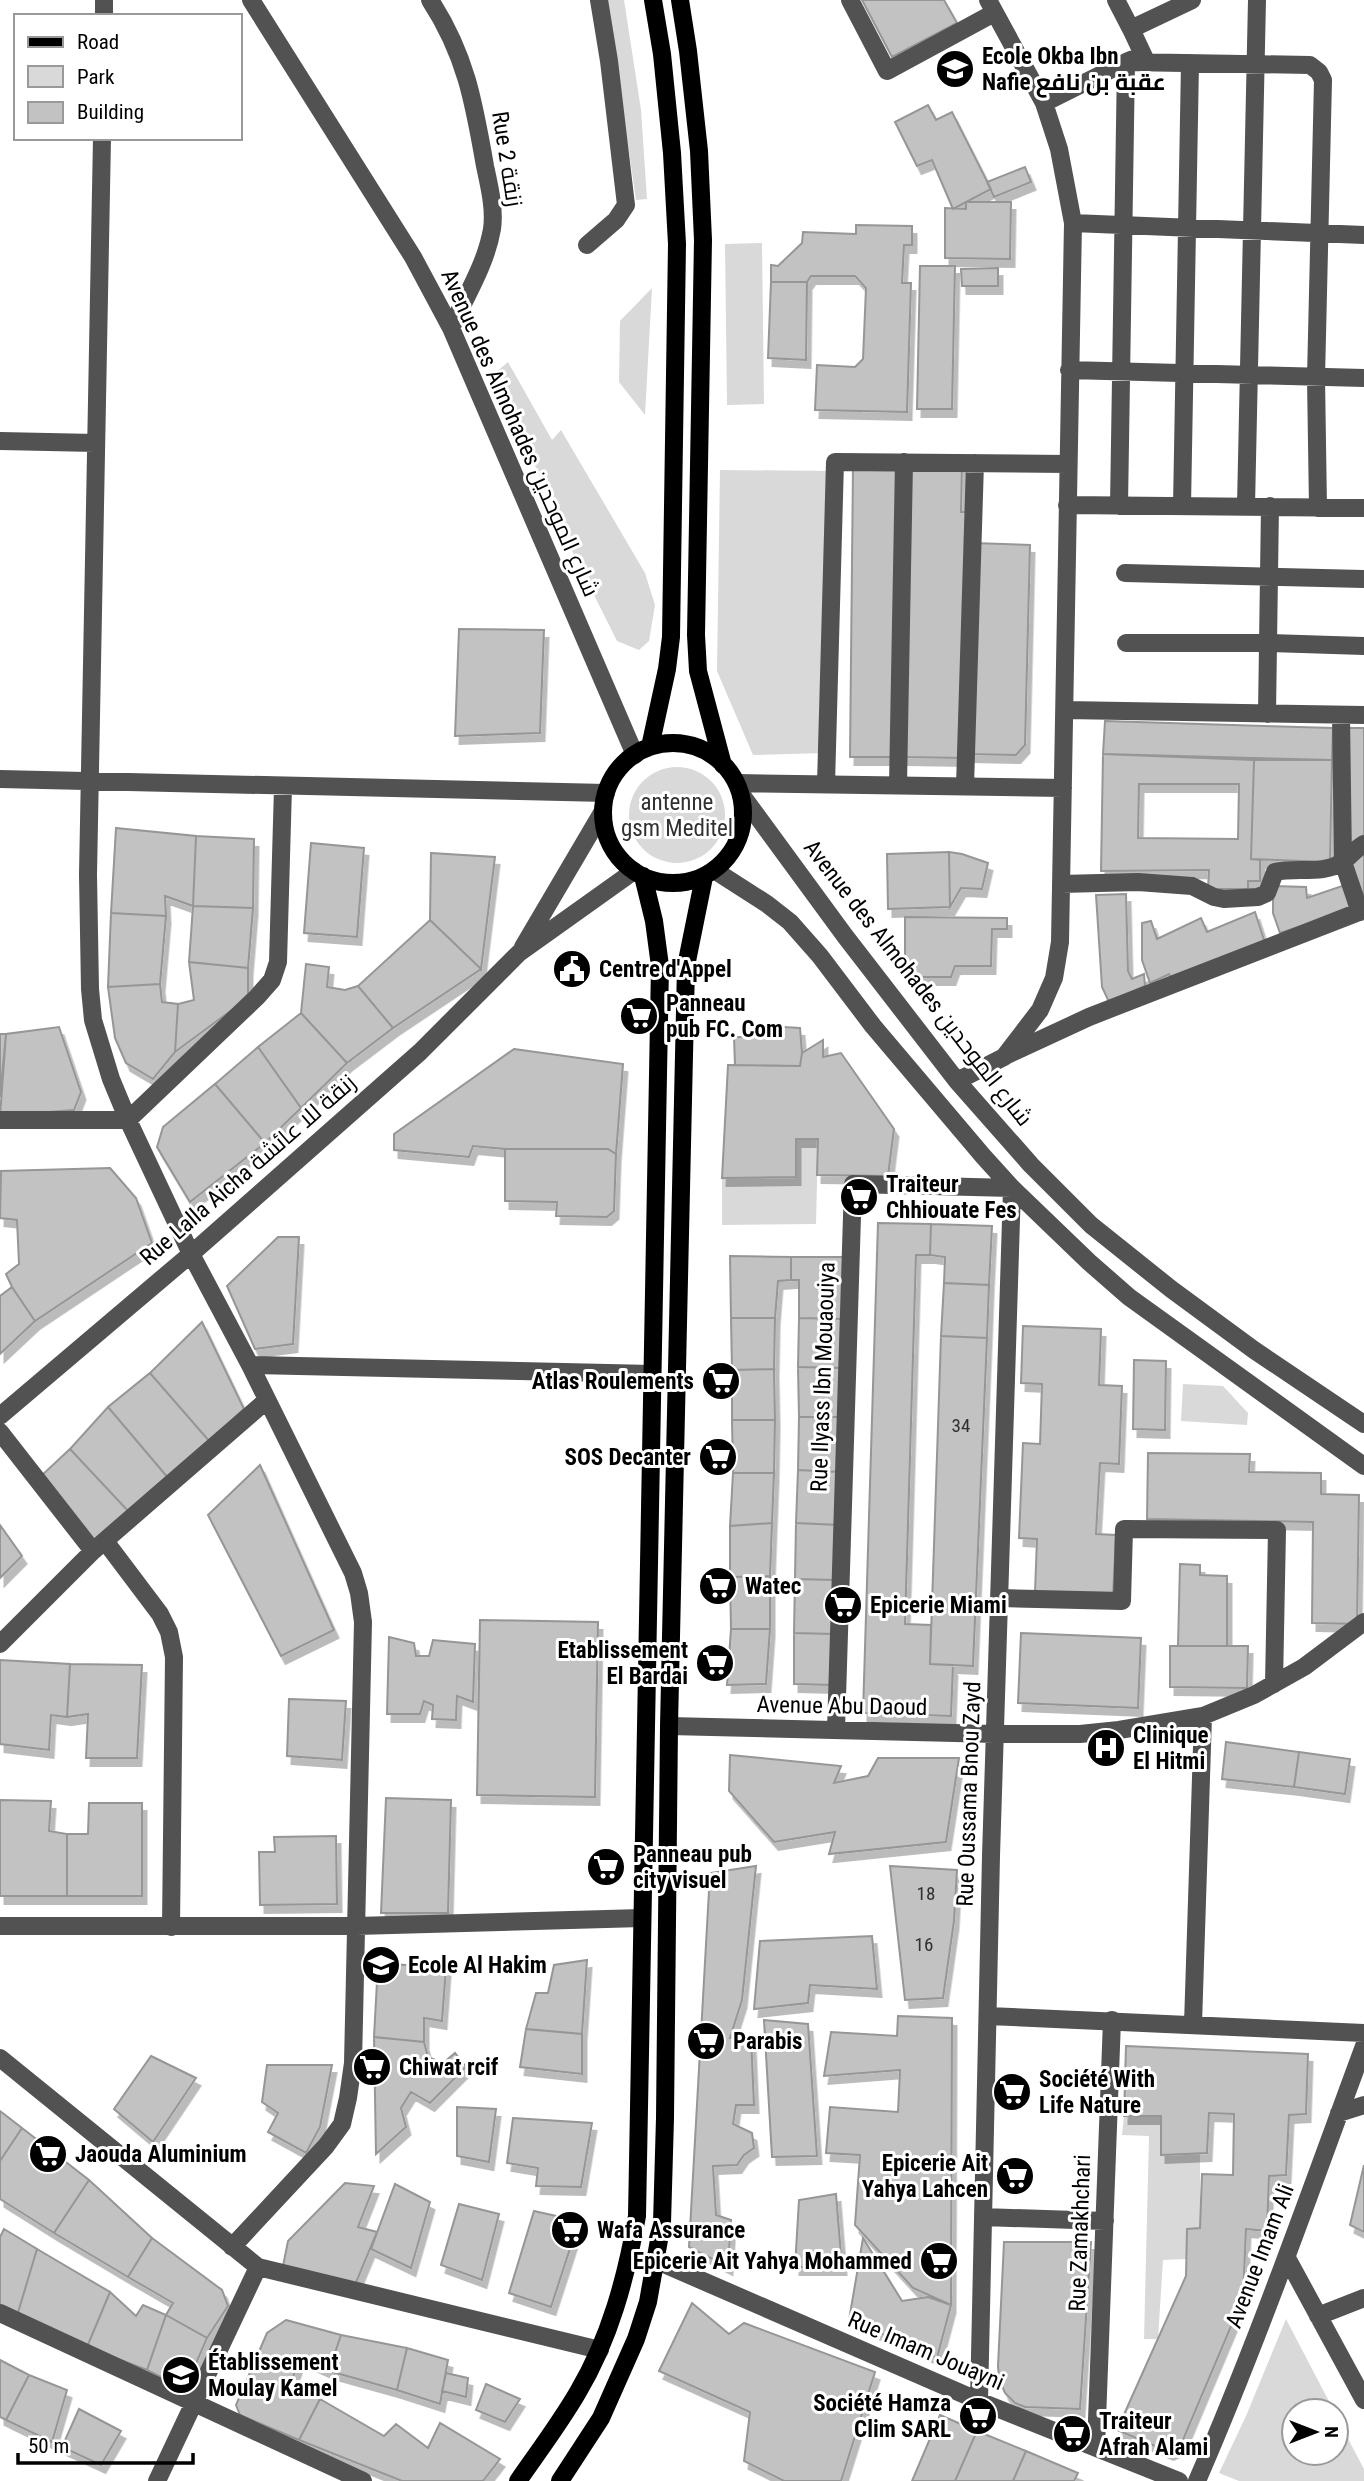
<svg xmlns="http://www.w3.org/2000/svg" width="1364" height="2481" font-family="'Roboto Condensed',Cairo,sans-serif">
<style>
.green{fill:#d9d9d9}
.building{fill:#c2c2c2;stroke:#969696;stroke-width:2;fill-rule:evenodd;filter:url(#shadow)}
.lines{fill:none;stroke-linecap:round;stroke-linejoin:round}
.minor{stroke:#525252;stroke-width:18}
.major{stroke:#000;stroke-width:18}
.labels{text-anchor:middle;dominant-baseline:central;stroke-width:6;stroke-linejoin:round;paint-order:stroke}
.number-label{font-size:19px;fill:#303030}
.poi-label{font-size:23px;font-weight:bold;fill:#000;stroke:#fff;text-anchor:start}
.street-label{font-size:23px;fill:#000;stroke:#fff}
.park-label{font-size:23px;fill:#303030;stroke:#fff}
</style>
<defs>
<filter id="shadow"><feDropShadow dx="4.5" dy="8" stdDeviation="0" flood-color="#0004"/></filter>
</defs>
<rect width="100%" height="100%" fill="#fff"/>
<!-- green -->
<path class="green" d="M607,0h17l17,110 6,89 -11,1z
M762,243l2,161 -37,1 -2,-161z
M652,288l-7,127 -26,-33 1,-61z
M508,362l44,78 9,-10 84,143 10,32 -6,36 -10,9 -22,-9 -46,-92 -76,-176z
M720,470l115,1 -8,282 -74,2 -36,-84z
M629 815a48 48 0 1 1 96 0a48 48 0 1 1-96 0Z
M796,1139h22l-2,85 -94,1v-47l74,-1z
M1183,1384l40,2 25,27 -1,12 -66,-4z
M1124,2116h37l1,39 38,-2v75l-13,1 -1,30 -23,1 -5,79h-14l5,-203 -27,-1z
M1286,2319l48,92h-40v42h42v-37l28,53v12h-125l-20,-8 27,-57z"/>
<!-- building -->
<path class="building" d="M862,0h82l13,23 -65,34z
M928,105l8,15 16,-8 39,77 -38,20 -21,-49 -15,6 -22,-44z
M1025,167l6,15 -37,15 -7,-15z
M966,202h45l-1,57 -65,-1v-50l21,1z
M856,225l56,1v19h-8l-2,38h9l-4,129 -92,-2 2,-45 38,2 8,-8 3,-71 -11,-12h-44l-4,6h-36v-17l7,1 24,-23 1,-11 53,2z
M920,266h35l-3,143h-35z
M998,268v18h-36l-1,-17z
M771,282h36l-1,78 -38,-2z
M907,464l55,1 -1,47h6l-4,246 -61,-1z
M853,466l44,1 -3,290h-44z
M973,543l57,2 -5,200 -9,10 -49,-1z
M459,629l85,1 -4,103 -85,3z
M1105,721l228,7 -1,32 -229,-6z
M1348,728h16v109l-15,7z
M1103,754l151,6 -3,99 9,1v21h-12v8h-40l1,-19 -108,1zM1139,784h100l-1,55 -100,-1z
M1254,760h78l-2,102 -79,-3z
M116,828l80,8 -3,70 -28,-10 1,20 -55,-3z
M196,836l58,3 -1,69 -60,-2z
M311,843l53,5 -7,89 -53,-4z
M949,852l1,55 -62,2 -1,-55z
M949,852l13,2 26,9 -6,26 -21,-1 -11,19z
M1364,852v46l-15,-40z
M431,853l64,4 -14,112 -51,-49z
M1345,885l5,25 -70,23 -7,-20v-27l33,1 1,11z
M1126,894l2,77 4,8 12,-5 1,12 -36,16 -7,-15 -6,-92z
M193,906l60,2 -5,60 -59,-6z
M1255,912l10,31 -93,39 -3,-8 -19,9 -8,-23v-37l9,-2 6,18 44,-21 6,14z
M111,913l55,3 -6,68 -52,3z
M905,917l102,1v11h-15l-1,37h-36l-4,11h-46z
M430,920l51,49 -88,59 -35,-42z
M189,962l59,6v30l-73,54 3,-48 16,-4z
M306,964l23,3 -2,20 18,3 13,-4 35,42 -46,35 -46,-50z
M160,984l2,18 16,2 -3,48 -22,27 -27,-16 -11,-25 -7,-51z
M301,1013l46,50 -46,45 -43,-61z
M59,1027l22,65 -7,18 -74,6 6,-82z
M783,1027l17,1 2,25 -2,13 -65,-1 -1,-28h49z
M0,1034h6l-6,63z
M823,1040v17l18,-4 53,76 -6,47 -71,-1 1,-36h-22v38l-74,1 6,-113 72,1 2,-13z
M258,1047l43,61 -36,35 -50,-59z
M514,1049l109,15 -7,90 -8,-5h-103l-32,-3 -4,11 -75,-7v-16z
M215,1084l50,59 -75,59 -33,-55 6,-20z
M505,1149h103l8,5 -2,57 -7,6 -51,-1 1,-14 -52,-1z
M110,1168l26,30 16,45 -117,78 -23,-34 -6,-13 13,-10 -2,-44 -17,-2 1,-47z
M878,1223l53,1 -1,31h-14l-11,369 26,1 -1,39 23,1 -2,51 -88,-3z
M931,1224l61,2 -3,59 -45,-2 1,-26 -15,-2z
M278,1237h21l-6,107 -38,5 -28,-63z
M730,1256l61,1v23l-13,1 -3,37h-44z
M791,1257h55l-1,62 -46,-1v-38h-8z
M944,1283l45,2 -2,53 -46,-2z
M12,1287l23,34 -35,33v-58z
M731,1318h44l-1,51 -42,1z
M799,1318l46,1 -1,49 -46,-1z
M202,1322l42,87 -34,33 -60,-69z
M1023,1326l78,3 -2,56 23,1 -3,78 -19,-1 -4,71 20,1 -3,61 -78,-4 2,-53 -18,-1 4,-95 17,1 2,-60 -21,-1z
M941,1336l46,2 -14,328 -43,-2z
M1134,1360l32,1 -1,69 -32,-1z
M798,1367l46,1 -2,49h-43z
M774,1369l1,51h-43v-50z
M150,1373l60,69 -41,37 -61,-72z
M108,1407l61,72 -40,33 -59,-63z
M799,1417h43l-1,55 -43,-2z
M732,1420h43l-1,53h-41z
M70,1449l59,63 -36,30 -53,-65z
M1148,1453l102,1 -1,18 72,1v21l38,1 -2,129 -45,-1 1,-101 -166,-3z
M260,1465l74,165 -53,26 -73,-141z
M798,1470l43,2 -2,53 -43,-2z
M733,1473h41l-2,50 -42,3z
M772,1523l-2,53 -40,1v-51z
M796,1523l43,2 -4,55 -40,-1z
M0,1525l22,31 -22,22z
M1180,1564l20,1v10l27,1v70h-49z
M770,1576v53h-39l-1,-52z
M795,1579l40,1 -1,54 -40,-1z
M480,1620l118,2 -3,175 -118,-2z
M731,1629h39l-4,55 -39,1z
M794,1633l40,1 -2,51 -38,-1z
M1021,1633l120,5 -3,70 -120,-5z
M389,1637l25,6 2,13h13l4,-16 42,4 -2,58 -16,-6 -1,24 -24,-1 1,-14 -9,-4 -4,13h-33z
M1170,1646h78l-1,42 -77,-1z
M0,1660l70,4 -3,53 -16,-2 -2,35 -49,-6z
M70,1664l72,1 -5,93h-51l2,-44 -21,3z
M289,1699l57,2 -4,59 -55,-4z
M1226,1742l73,10 -5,35 -72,-8z
M1299,1752l51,7 -5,35 -51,-7z
M730,1755l111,11 -7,17 34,-7 10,-18h81l-13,84 -117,12 6,-22 -61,10 -45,-51z
M386,1798l65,2 -3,113h-67z
M0,1800l51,1 -2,30 18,3v62h-67z
M89,1803h53v93h-75v-62h21z
M336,1836l1,68 -77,1 -1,-53h16l-1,-15z
M756,1866l-14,134 -12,38 21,-1 3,68h-18l-3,19 19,9 2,15 -10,7 -7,10 -24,1 3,49 15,5 -3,47 -39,-20 21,-374z
M890,1866l67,4 -3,51 -11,77 -38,2z
M872,1936l5,53 -67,-4 -2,18 -54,6 6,-68z
M587,1960l-5,74 -56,-5 10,-36h12l6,-28z
M378,1963l68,5 -4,53 -18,-3v24l-50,-5z
M898,2016l54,2 -1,287 -38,-17 -58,-63 5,-70 -34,-2 4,-46 68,5 2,-42 -76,6 7,-44 66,4z
M764,2020l44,4 9,132 -45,1z
M526,2029l56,5v40l-62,-7z
M374,2037l50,5 4,15 15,6 12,-10 11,14 -36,36 -19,-11 -10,16 5,19 -30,27z
M1126,2046l182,8 -2,60 -17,1 -3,60 -17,1 -2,55 -21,-2 -3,69 -63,149 -11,5 -52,-22 69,-154 1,-47 13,-1 2,-54 31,1 1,-61 -25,-1 -2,40 -46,2v-39h-37z
M151,2056l45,22 -43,64 -39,-33z
M267,2065h65l-12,62 -14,26 -38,-21 10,-19 -16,-11z
M457,2107l39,2 -7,53 -32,-6z
M0,2111l22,17 -22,33z
M513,2118l79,5 -11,64 -45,-1 2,-18 -31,-5z
M22,2128l67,52 -35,53 -54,-34v-38z
M1364,2165v67l-14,-7z
M89,2180l63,58 -24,39 -74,-44z
M345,2183l29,3 -16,41 19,5 -22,53 -72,-19 5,-25z
M395,2184l35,18 -19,66 -40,-19z
M836,2194l6,73h-47l4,-67z
M459,2204l40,10 -17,66 -41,-15z
M534,2211l45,10 -28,86 -42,-14z
M4,2229l33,20 -20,67 -17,-11v-68z
M152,2238l70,52 6,16 -21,32 -41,-23 7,-12 -45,-26z
M863,2238l39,63 26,-4 23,8 -14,53 -88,-38z
M1004,2242h87l-11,167 -55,-2 -10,-4 -10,-10 -6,-14 -1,-13z
M37,2249l73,43 -23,55 -70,-31z
M110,2292l26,24 7,-11 23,10 -19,55 -60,-23z
M692,2303l37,31 15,-11 131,49 -34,109h-57l-40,-20 6,-49 -91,-41z
M166,2315l41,23 -22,51 -38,-19z
M286,2320l55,15 -12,36 -29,-13 -9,25 29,16 -21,41 -59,-25 -4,-10 31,-72z
M341,2335l66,13 -10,42 -68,-19z
M407,2348l41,12 -8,44 -43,-14z
M0,2360l29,15 -23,45 -6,-3z
M446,2373l22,5 -2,19 -24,-6z
M29,2375l38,15 -15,52 -46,-22z
M486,2384l34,15 -15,23 -29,-12z
M320,2399l64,37 12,-12 32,24 12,-25 60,36 -17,22h-81l-103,-41z
M79,2409l42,22 -20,34 -39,-18z
M940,2415l37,16 -22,50h-43z
M977,2431l49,20 -13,30h-58z
M1026,2451l52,22 -4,8h-61z"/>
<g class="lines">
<!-- minor -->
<path class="minor" d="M251,0l162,257 38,71 184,427
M430,0c36,55 44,103 55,166 4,19 10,43 7,63 -6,35 -26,67 -41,99
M850,0l37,71 107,-58
M1116,0l15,29
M104,16v-16
M1147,63l-16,-34 61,-29
M1044,103l82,-41 184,3 9,7 4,8 -7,298 2,130
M102,138l-14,737 2,114 3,31 18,59 17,41 63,134 59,111 103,208 6,20 4,29 -10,441 -5,35 -6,26 -16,22 -94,101
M1073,223l291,12
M587,245l29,-25 10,-15 -17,-144 -10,-61
M1069,370l295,8
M0,441l96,2
M1067,505l297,3
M1119,506l7,-444 7,-3
M1182,506l8,-443
M1246,506l11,-506
M1125,573l239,6
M1126,643h142l96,3
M1065,710l299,5
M1267,714l3,-208
M1341,715l2,147 17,50
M0,779l606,14
M737,783l326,5
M826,784l9,-322 233,2
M898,785l6,-323
M965,786l10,-323
M741,794l104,142 112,145 74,84 60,60 80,64 83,61 110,74
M714,870l53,34 23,18 30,34 53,70 110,130 29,32 77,74 40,35 235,169
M1061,884l77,-2 54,4 22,11 10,2 34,-2 9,-4 8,-21c20,-5 49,3 67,-10 8,-5 12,-12 22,-18
M523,947l80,-136
M1007,1055l82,-38 275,-107
M957,1081l47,-24 36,-47 14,-32 6,-36 13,-719 -14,-74 -15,-46 -56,-103
M0,1120h128l129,-123 15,-17 6,-18 5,-175
M250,1365l402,9
M0,1416l191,-162 229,-202 99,-99 115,-82
M0,1432l93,119
M105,1541l55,73 9,18 5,25 -3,270
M1000,1598l122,3 2,-72 153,1 -3,154
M0,1644l93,-93 174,-151
M669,1726l326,8h85l39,-4 84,-14 51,-21 50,-28 60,-45
M836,1730l17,-546 159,4 -21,668 -12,545
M0,1926h356l286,-8
M988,2016l376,17
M1193,2024l10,-308
M0,2058l258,209 342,83
M1339,2113l25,-8
M983,2217l122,4
M1287,2258l77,142
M657,2261l322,140 200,80
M0,2313l363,168
M1318,2316l46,-18
M1096,2447l16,-427
M157,2481l101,-214
M1197,2481c62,-143 113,-289 167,-435"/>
<!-- major -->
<path class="major" d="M680,0l8,51 11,100 4,89 -7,395 2,36 25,94
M603 813a70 70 0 1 1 140 0a70 70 0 1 1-140 0Z
M650,747l17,-78 4,-32 6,-393 -5,-91 -10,-99 -9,-54
M518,2481c20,-29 42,-58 60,-89 32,-54 48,-114 59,-176l23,-1250 -6,-45 -11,-45
M560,2481l41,-63 35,-79 12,-37 14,-79 3,-105 4,-392 17,-760 18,-89"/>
</g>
<!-- icons -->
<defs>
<symbol id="school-disc" viewBox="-11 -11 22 22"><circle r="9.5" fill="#000" stroke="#fff"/><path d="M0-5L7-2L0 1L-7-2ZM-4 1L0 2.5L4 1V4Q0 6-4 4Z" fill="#fff"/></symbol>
<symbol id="civic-disc" viewBox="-11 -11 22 22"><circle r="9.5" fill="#000" stroke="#fff"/><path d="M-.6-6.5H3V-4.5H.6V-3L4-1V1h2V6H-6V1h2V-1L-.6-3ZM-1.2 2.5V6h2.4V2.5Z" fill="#fff"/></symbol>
<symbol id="supermarket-disc" viewBox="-11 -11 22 22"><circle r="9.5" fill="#000" stroke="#fff"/><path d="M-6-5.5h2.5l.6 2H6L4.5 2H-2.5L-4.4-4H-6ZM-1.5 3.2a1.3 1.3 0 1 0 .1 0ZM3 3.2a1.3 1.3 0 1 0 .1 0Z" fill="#fff"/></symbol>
<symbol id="hospital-disc" viewBox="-11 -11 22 22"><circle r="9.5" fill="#000" stroke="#fff"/><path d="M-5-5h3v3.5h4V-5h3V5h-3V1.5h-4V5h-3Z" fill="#fff"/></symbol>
</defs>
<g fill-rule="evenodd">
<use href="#school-disc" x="933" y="47" width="44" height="44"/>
<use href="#civic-disc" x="550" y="947" width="44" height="44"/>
<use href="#supermarket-disc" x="617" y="994" width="44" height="44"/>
<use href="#supermarket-disc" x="837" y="1175" width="44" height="44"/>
<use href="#supermarket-disc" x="699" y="1359" width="44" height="44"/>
<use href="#supermarket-disc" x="696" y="1435" width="44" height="44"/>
<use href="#supermarket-disc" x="696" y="1564" width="44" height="44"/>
<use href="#supermarket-disc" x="821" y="1583" width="44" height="44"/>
<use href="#supermarket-disc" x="693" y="1641" width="44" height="44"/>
<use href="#hospital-disc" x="1084" y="1726" width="44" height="44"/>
<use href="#supermarket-disc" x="584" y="1845" width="44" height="44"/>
<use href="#school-disc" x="359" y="1943" width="44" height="44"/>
<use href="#supermarket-disc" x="684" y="2019" width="44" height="44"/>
<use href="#supermarket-disc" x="350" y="2045" width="44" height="44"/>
<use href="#supermarket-disc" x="990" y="2070" width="44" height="44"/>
<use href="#supermarket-disc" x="26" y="2132" width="44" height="44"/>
<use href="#supermarket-disc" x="993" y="2154" width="44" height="44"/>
<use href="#supermarket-disc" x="548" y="2208" width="44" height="44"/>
<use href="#supermarket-disc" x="917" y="2239" width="44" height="44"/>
<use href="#school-disc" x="159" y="2353" width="44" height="44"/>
<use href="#supermarket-disc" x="956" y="2394" width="44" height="44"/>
<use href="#supermarket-disc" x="1050" y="2412" width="44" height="44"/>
</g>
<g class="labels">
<!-- number labels -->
<g class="number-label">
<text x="961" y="1425">34</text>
<text x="926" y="1893">18</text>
<text x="924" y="1944">16</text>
</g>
<!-- poi labels -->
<g class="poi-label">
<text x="982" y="56">Ecole Okba Ibn<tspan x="982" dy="26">Nafie عقبة بن نافع</tspan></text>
<text x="599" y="969">Centre d'Appel</text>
<text x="666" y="1003">Panneau<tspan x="666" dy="26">pub FC. Com</tspan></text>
<text x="886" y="1184">Traiteur<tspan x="886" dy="26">Chhiouate Fes</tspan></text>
<text x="694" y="1381" text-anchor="end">Atlas Roulements</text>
<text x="691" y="1457" text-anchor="end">SOS Decanter</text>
<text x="745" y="1586">Watec</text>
<text x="870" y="1605">Epicerie Miami</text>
<text x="688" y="1650" text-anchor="end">Etablissement<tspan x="688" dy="26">El Bardai</tspan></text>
<text x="1133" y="1735">Clinique<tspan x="1133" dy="26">El Hitmi</tspan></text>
<text x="633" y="1854">Panneau pub<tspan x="633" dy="26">city visuel</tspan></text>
<text x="408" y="1965">Ecole Al Hakim</text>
<text x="733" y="2041">Parabis</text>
<text x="399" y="2067">Chiwat rcif</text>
<text x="1039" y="2079">Société With<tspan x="1039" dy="26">Life Nature</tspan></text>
<text x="75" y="2154">Jaouda Aluminium</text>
<text x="988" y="2163" text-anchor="end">Epicerie Ait<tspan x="988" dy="26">Yahya Lahcen</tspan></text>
<text x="597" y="2230">Wafa Assurance</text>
<text x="912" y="2261" text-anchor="end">Epicerie Ait Yahya Mohammed</text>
<text x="208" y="2362">Établissement<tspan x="208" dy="26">Moulay Kamel</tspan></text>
<text x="951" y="2403" text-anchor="end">Société Hamza<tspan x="951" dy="26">Clim SARL</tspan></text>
<text x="1099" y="2421">Traiteur<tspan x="1099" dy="26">Afrah Alami</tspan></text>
</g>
<!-- street labels -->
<g class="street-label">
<text transform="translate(507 159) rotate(81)">Rue 2 زنقة</text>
<text transform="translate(520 433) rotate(66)">Avenue des Almohades شارع الموحدين</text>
<text transform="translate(918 983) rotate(52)">Avenue des Almohades شارع الموحدين</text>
<text transform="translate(248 1170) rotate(-41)">Rue Lalla Aicha زنقة للا عائشة</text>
<text transform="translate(823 1377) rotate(-88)">Rue Ilyass Ibn Mouaouiya</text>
<text transform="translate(842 1706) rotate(1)">Avenue Abu Daoud</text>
<text transform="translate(969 1794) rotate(-88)">Rue Oussama Bnou Zayd</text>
<text transform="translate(1080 2233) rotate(-88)">Rue Zamakhchari</text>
<text transform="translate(1260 2256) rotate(-69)">Avenue Imam Ali</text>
<text transform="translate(926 2351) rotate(23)">Rue Imam Jouayni</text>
</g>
<!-- park labels -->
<g class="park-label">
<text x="677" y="802">antenne<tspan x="677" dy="26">gsm Meditel</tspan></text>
</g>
</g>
<!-- legend -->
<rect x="14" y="14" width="228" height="126" fill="#ffffff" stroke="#999999" stroke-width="2"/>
<rect x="28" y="37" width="35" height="10" fill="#000000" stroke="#999999" stroke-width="2"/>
<text x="77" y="49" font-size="21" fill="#000000">Road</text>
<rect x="28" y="66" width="35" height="21" fill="#d9d9d9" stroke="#999999" stroke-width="2"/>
<text x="77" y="84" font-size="21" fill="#000000">Park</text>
<rect x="28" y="102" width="35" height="21" fill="#c2c2c2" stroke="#999999" stroke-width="2"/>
<text x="77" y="119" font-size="21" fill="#000000">Building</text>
<!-- north arrow -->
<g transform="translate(1315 2432) rotate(90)"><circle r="33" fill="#ffffff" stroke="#999999" stroke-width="2"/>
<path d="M0-5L12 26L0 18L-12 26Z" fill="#000000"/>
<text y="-10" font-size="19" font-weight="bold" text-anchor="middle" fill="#000000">N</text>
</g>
<!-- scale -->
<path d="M18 2453v10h175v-10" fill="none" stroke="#000000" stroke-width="3.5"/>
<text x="28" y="2453" font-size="21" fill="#000000" stroke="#ffffff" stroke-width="5" paint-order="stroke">50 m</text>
</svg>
